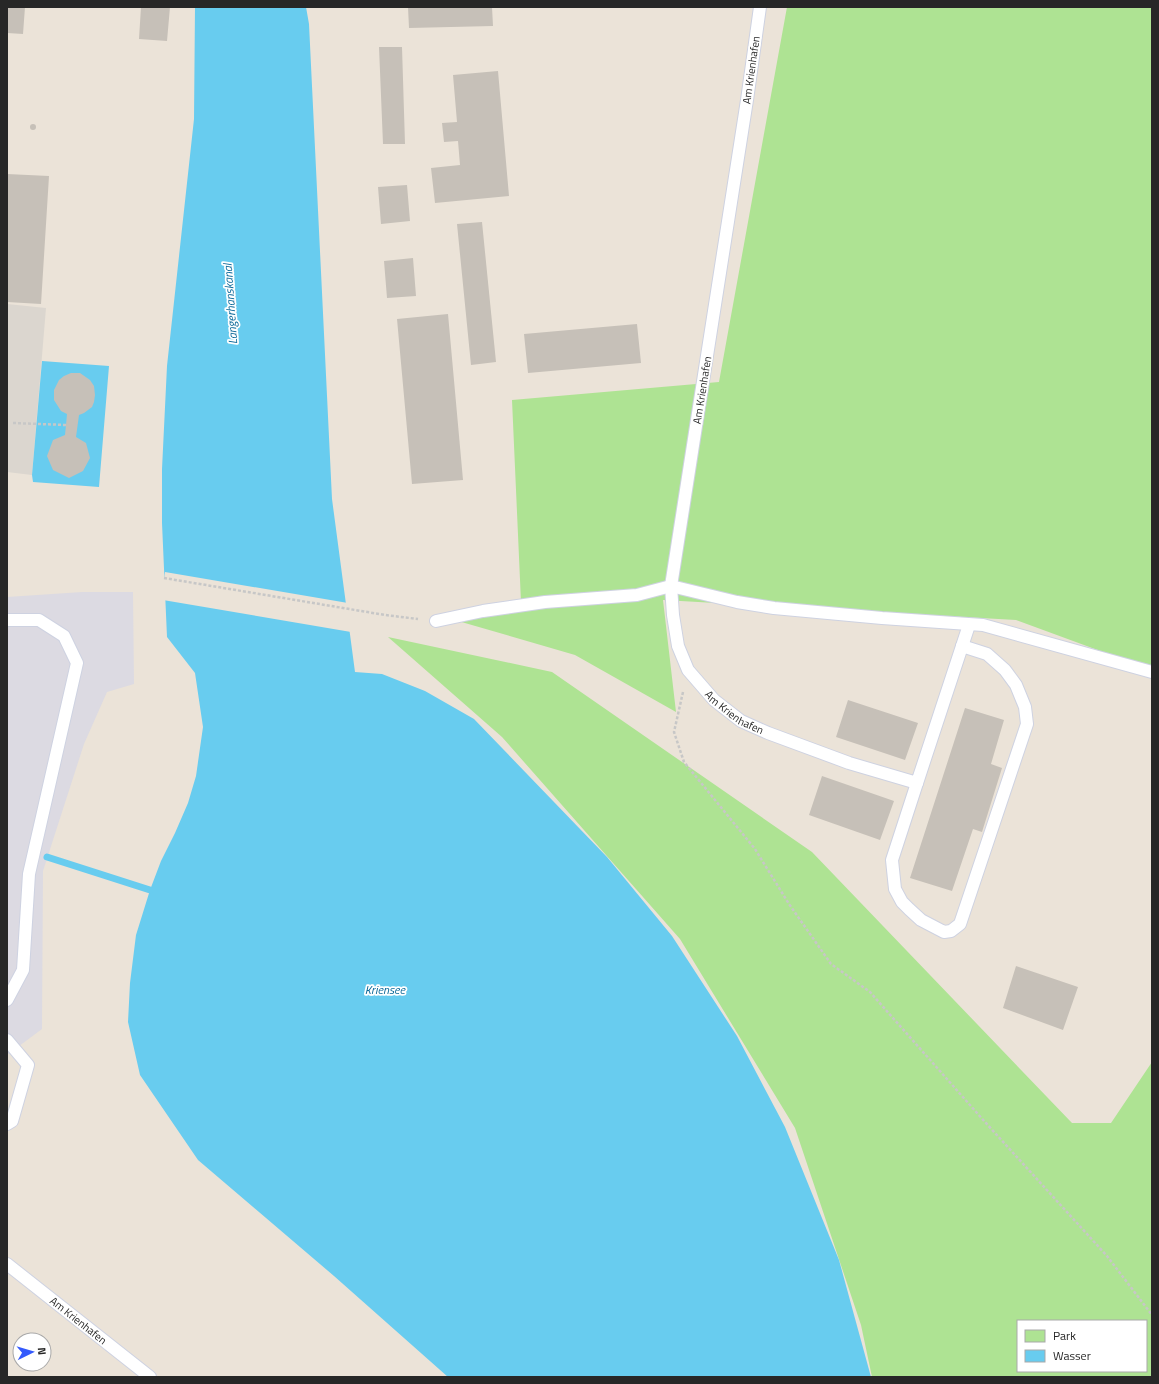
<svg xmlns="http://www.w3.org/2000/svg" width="1159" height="1384" font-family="'Titillium Web',sans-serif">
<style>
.industrial{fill:#dcdae2}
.green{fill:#aee393;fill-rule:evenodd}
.plaza{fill:#dbd6cf}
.water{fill:#68ccef}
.pier{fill:#ebe3d8}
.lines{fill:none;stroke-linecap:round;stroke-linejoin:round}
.stream{stroke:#68ccef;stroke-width:7}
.building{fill:#c6c0b8}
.service-casing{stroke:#ced2e1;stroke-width:14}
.path{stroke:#c7c7c7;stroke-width:2.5;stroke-dasharray:3 2;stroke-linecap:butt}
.service{stroke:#fff;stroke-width:12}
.labels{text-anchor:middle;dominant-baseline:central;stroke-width:3.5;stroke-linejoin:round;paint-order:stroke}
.street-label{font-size:11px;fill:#272727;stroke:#fff}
.water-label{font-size:12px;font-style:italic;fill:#0b6898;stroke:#fff}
</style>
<rect width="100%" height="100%" fill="#ebe3d8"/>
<!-- industrial -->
<path class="industrial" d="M82,592h51l1,92 -27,8 -23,52 -41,127 -1,158 -35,26v-458z"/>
<!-- green -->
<path class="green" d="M787,7h365v663l-136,-50 -353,-20 13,112 -101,-57 -117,-34 63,-19 -9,-202 207,-18z
M388,637l164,35 260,180 260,271h39l41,-61v315h-280l-11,-52 -66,-197 -115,-189 -178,-202zM1018,1321h128v50h-128z"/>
<!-- plaza -->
<path class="plaza" d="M7,304l39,4 -14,167 -25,-3z"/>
<!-- water -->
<path class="water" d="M195,7h111l3,17 23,475 23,173 27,2 43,17 49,28 133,138 65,79 65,100 48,91 54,133 32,117h-423l-114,-101 -136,-116 -58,-85 -12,-53 2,-39 6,-48 14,-45 11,-29 14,-28 13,-30 8,-27 7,-49 -8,-54 -28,-36 -5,-114v-54l5,-103 27,-247z
M42,361l67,5 -10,121 -66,-5 -1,-7z"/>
<!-- pier -->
<path class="pier" d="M165,572l183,31 3,29 -188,-32v-14z"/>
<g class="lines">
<!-- stream -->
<path class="stream" d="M47,857l103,33"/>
</g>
<!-- building -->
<path class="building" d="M7,7h18l-2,27 -16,-1z
M141,7h29l-3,34 -28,-2z
M408,7h84l1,19 -84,2z
M379,47h23l3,97h-22z
M498,71l11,125 -74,7 -4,-35 29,-3 -2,-24 -14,1 -2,-19 15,-1 -4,-47z
M30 127a3 3 0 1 1 6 0a3 3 0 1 1-6 0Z
M7,174l42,2 -8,128 -34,-2z
M407,185l3,36 -29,3 -3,-37z
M482,222l14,140 -25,3 -14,-141z
M413,258l3,38 -29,2 -3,-37z
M448,314l15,166 -51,4 -15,-165z
M637,324l4,39 -113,10 -4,-39z
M71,373h9l10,7 4,6 1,9 -1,7 -2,5 -8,6 -5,2 -3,22 10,6 4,15 -7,13 -14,7 -16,-8 -6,-14 6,-16 12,-5 1,-10 1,-11 -6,-3 -7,-11v-10l5,-10 5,-4z
M848,700l70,23 -13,37 -69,-23z
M965,708l39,12 -13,44 11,4 -20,64 -9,-3 -21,62 -42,-13z
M822,776l72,25 -14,39 -71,-25z
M1016,966l62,21 -15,43 -60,-22z"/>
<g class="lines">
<defs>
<g id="service">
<path id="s1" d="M760,7l-13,93 -76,486 2,29 5,31 10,24 26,30 27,21 27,12 81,30 68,20 52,-158"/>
<path d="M7,620h32l25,16 13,27 -48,211 -6,96 -16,30"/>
<path d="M436,621l47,-10 62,-9 92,-7 34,-9 66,16 37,6 108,10 101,7 169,47"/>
<path d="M917,783l-25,77 3,29 7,13 7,7 12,11 23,12 7,-1 9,-7 67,-200 -2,-17 -9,-22 -11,-15 -18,-16 -25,-8"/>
<path d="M7,1040l21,25 -16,56 -5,3"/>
<path id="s2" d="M7,1264l143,113"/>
</g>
</defs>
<!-- service casing -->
<use href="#service" class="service-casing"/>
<!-- path -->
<path class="path" d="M13,423l53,2
M164,578l221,37 33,4
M683,692l-9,40 10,30 71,87 34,55 42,60 39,28 115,130 122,134 45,59"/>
<!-- service -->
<use href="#service" class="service"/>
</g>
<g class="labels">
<!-- street labels -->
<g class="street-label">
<text transform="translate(751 70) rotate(-82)">Am Krienhafen</text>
<text transform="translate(702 390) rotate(-81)">Am Krienhafen</text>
<text stroke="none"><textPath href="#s1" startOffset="736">Am Krienhafen</textPath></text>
<text stroke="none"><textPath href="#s2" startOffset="91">Am Krienhafen</textPath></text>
</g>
<!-- water labels -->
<g class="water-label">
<text transform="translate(230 304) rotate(-94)">Langerhanskanal</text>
<text x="385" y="989">Kriensee</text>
</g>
</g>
<!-- border -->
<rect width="1159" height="1384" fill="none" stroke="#272727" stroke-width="16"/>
<!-- legend -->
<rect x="1017" y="1320" width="130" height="52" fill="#ffffff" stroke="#a9a9a9"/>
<rect x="1025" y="1330" width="20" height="12" fill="#aee393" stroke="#a9a9a9"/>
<text x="1053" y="1340" font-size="12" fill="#272727">Park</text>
<rect x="1025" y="1350" width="20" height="12" fill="#68ccef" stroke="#a9a9a9"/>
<text x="1053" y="1360" font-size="12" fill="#272727">Wasser</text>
<!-- north arrow -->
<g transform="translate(32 1352) rotate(85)"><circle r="19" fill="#ffffff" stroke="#a9a9a9"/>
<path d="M0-3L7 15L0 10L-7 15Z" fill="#345afc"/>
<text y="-6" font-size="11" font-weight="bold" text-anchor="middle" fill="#272727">N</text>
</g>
</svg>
